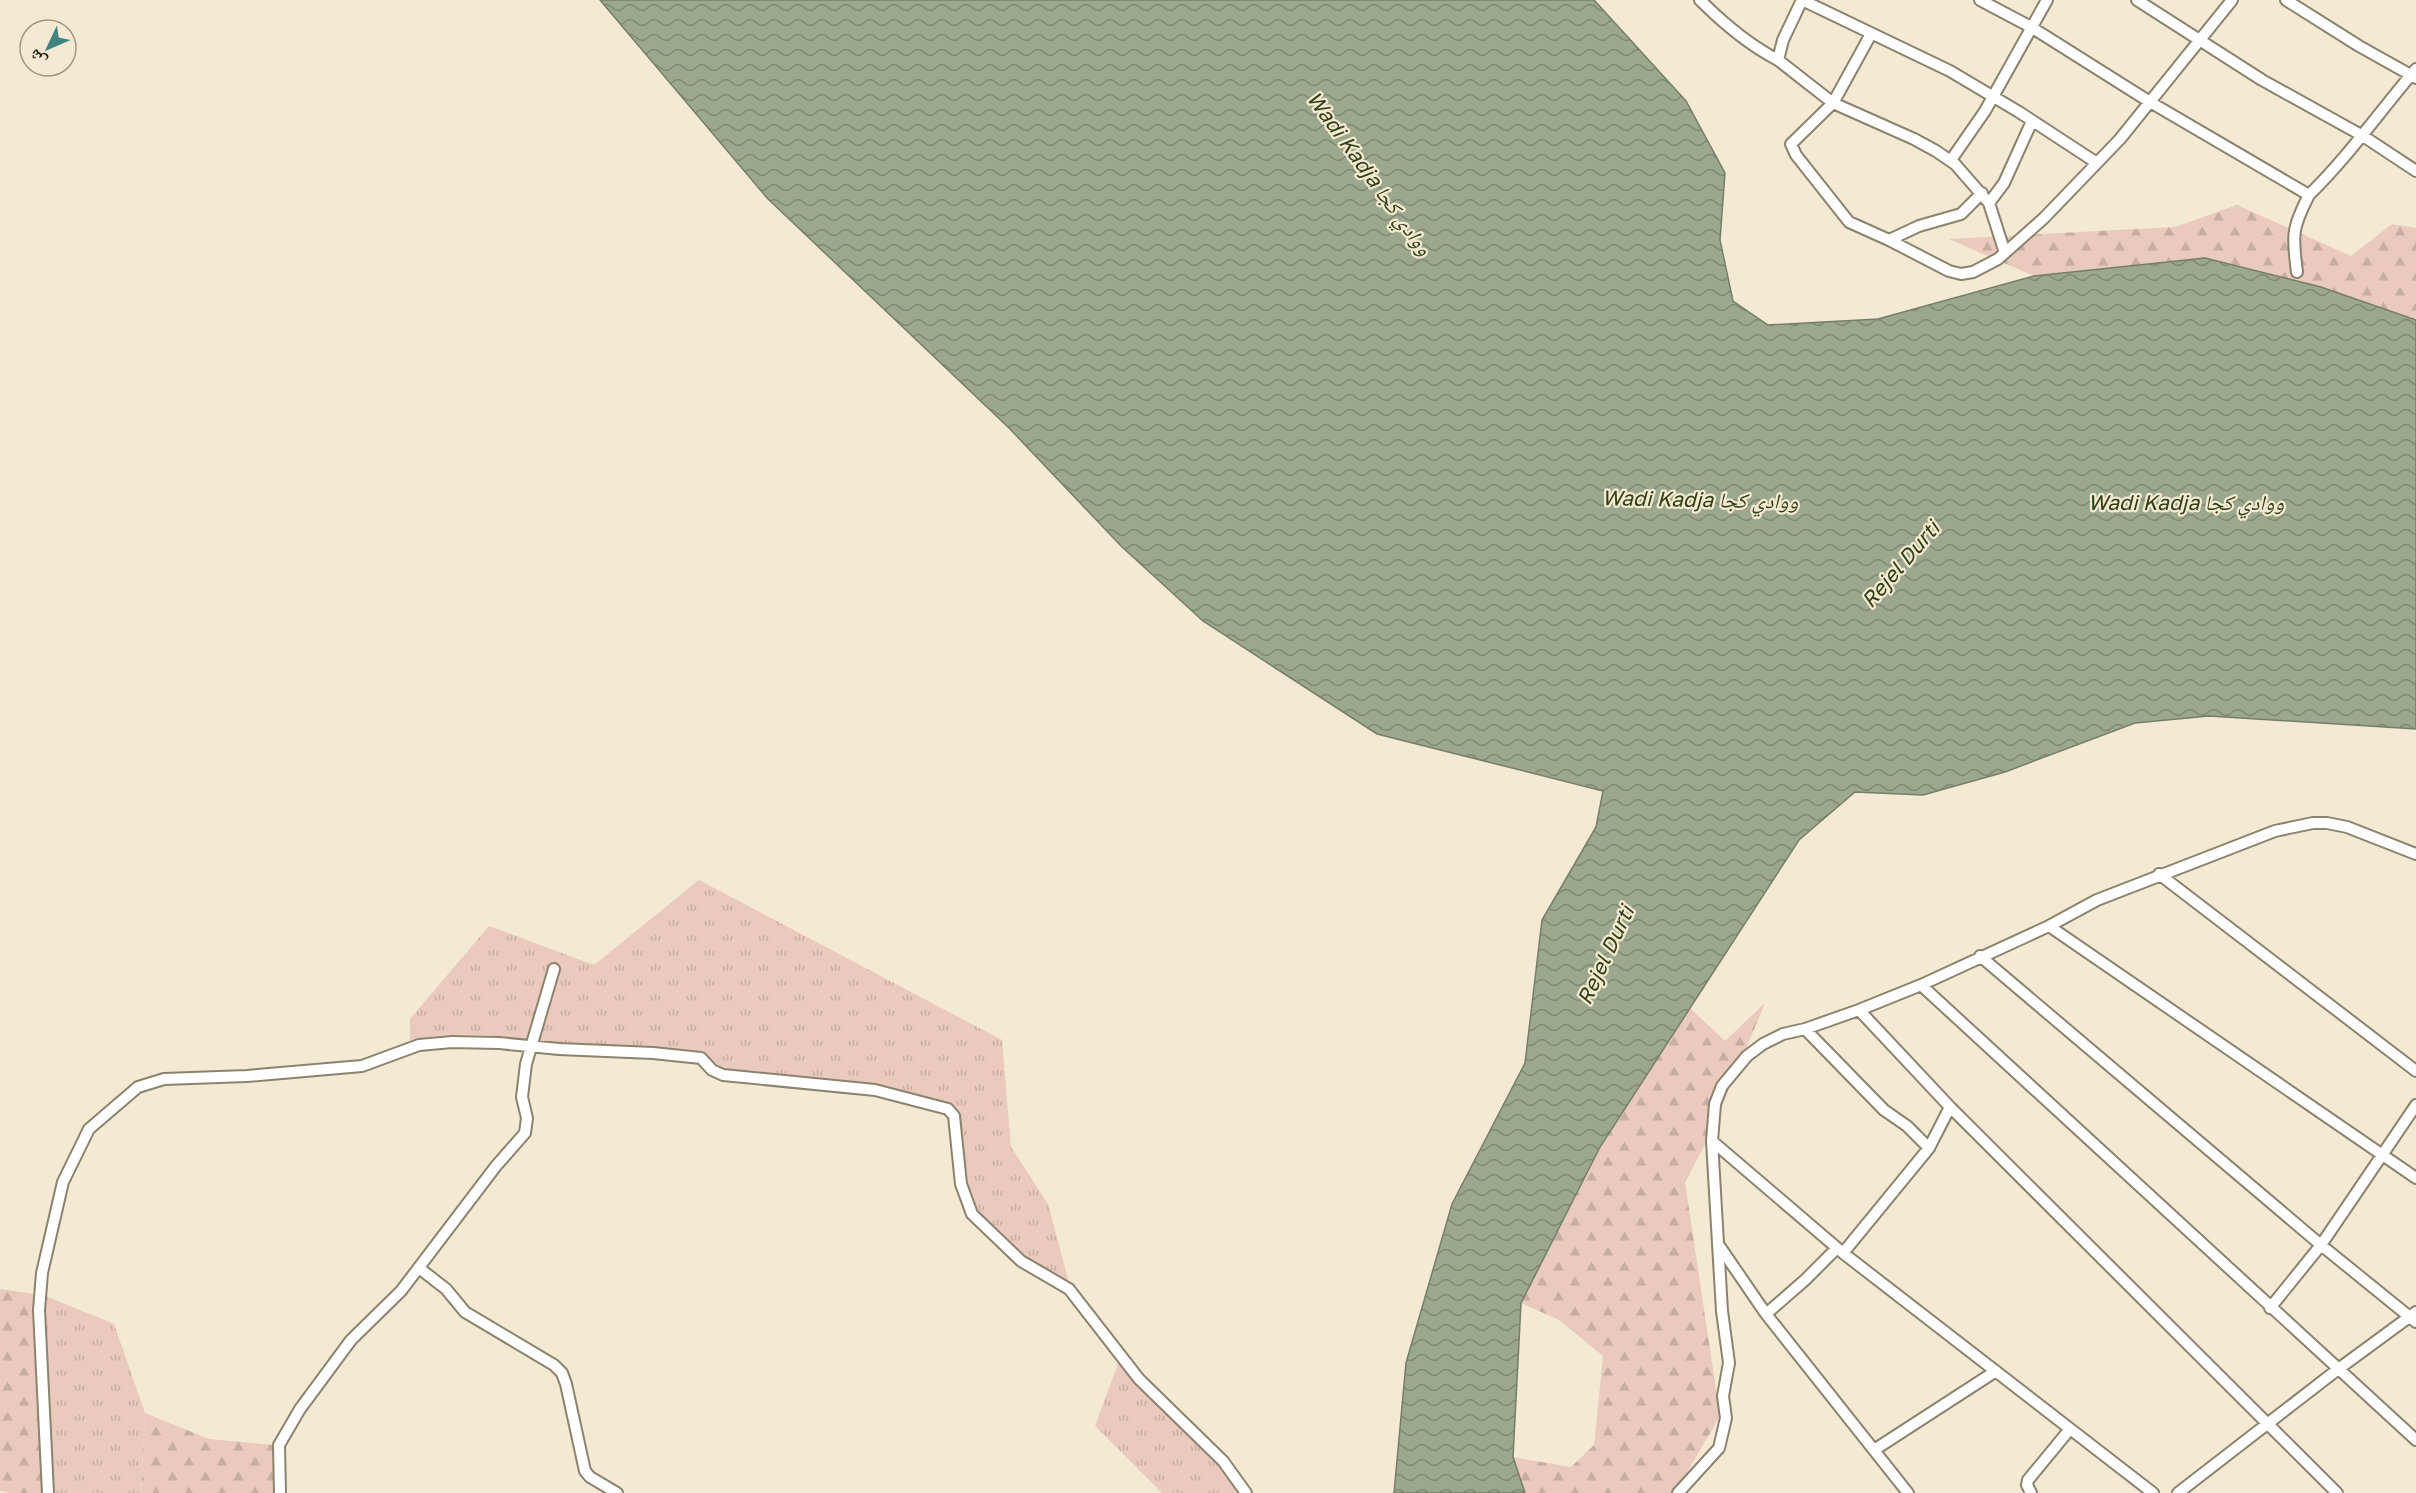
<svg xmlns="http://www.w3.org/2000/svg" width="2416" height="1493" font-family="'Golos Text','Noto Naskh Arabic',sans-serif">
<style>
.grass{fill:url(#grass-tufts)}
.forest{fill:url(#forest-firs)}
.water{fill:url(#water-waves);stroke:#767e68;stroke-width:1.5}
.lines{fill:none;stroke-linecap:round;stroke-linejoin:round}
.minor-casing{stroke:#8c836e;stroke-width:14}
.minor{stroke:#fff;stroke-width:10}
.labels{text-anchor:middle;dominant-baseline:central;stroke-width:4.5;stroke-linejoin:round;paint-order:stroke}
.water-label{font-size:21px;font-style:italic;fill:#2f4014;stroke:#f4ead3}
</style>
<defs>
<pattern id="grass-tufts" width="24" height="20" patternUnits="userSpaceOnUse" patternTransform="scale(1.5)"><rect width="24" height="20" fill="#e9cabd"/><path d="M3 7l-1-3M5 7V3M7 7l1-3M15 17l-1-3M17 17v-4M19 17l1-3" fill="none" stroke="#c7ada2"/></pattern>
<pattern id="forest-firs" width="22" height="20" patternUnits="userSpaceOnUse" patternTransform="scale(1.5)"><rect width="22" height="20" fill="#e9cabd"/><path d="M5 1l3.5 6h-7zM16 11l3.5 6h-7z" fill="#c7ada2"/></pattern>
<pattern id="water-waves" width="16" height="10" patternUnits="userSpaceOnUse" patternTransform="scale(1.5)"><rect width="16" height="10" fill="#9ca88d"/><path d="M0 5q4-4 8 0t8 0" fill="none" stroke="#7f8872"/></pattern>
</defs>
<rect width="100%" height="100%" fill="#f4ead3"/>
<!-- grass -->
<path class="grass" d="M699,880l303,160 9,107 37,57 22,82c-42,-24 -92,-53 -107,-102 -6,-21 -5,-47 -8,-68l-13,-11 -218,-32 -23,-17 -165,-13c-37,-10 -87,-11 -126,-3v-21l79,-93 105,39z
M43,1295l71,29 31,89 -4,80h-90z
M1119,1361l95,96 27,36h-79l-67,-67z"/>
<!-- forest -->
<path class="forest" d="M2237,205l114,51 41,-32 24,4v92l-95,-33 -116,-29 -171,18 -85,-37 226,-12z
M1765,1003l-56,134 -24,45 35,234 -45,77h-150l-12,-36 58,10 23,-22 9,-89 -44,-36 -38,-17 79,-156 90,-139 35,33z
M0,1289l34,5 10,199h-34l-10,-2z
M145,1413l64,26 65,6 4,48h-137z"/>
<!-- water -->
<path class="water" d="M600,0h994l92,101 39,72 -5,67 13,61 35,24 110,-6 156,-43 171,-18 116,29 95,33v409l-207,-13 -74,7 -130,49 -82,23 -68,-3 -56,48 -199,307 -79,156 -8,154 12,36h-131l12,-130 46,-159 73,-141 17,-143 54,-93 7,-36 -226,-57 -174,-113 -82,-75 -112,-118 -242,-230z"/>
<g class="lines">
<defs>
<path id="minor" d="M1700,0c23,23 49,45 78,60
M1802,0l148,71 69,41 78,51
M1802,0l-19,40 -5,20 55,43 38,-69
M1980,0l51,27 119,75 159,93c40,-39 71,-84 107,-126
M2137,0l125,80 101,56 53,35
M2286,0l73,46 57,32
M1951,160l34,-49 62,-111
M1982,193l-21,21 -42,12 -30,14 -40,-18 -53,-67 -5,-11 42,-41 81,36 22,12 19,13 34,39 16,50
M1989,203l15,-20 28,-62
M1889,240l60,31 12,3 12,-2 25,-13 46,-41 76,-79 112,-139
M2297,272c-5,-37 -5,-44 12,-77
M2159,874l257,197
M2049,926l367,252
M1980,956l341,289 95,77
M1921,985l495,455
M1859,1010l91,97 387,386
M1805,1029l79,81 23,16 22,22
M1712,1141l131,112 310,240
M1718,1244l48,70 142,179
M1843,1253l86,-105 21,-41
M419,1268l27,21 19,23 89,53 8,8 4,11 19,87 5,6 27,16
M2270,1308l51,-63 95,-140
M1766,1314l39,-34 32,-32
M1874,1450l122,-79
M48,1493l-9,-183 3,-37 21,-91 26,-53 49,-42 26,-8 83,-3 115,-10 57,-21 33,-3 47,1 60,6 94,4 48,5 11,12 11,5 152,15 73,19 6,7 7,68 11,30 49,47 48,28 70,90 84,82 23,32
M280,1493l-1,-48 21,-36 51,-69 50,-49 95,-125 29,-33 2,-15 -5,-21 4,-33 28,-95
M1678,1493l41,-45 7,-30 -3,-22 6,-33 -7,-52 -10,-170 3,-37 7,-18 25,-30 16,-12 20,-10 22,-5 54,-19 62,-25 128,-59 48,-26 178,-69 38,-8h14l20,4 69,27
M2031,1493l-4,-8 1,-5 42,-51
M2178,1493l159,-123 79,-58"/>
</defs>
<!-- minor casing -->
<use href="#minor" class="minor-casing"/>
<!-- minor -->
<use href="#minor" class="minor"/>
</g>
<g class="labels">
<!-- water labels -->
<g class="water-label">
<text transform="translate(1370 173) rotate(54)">Wadi Kadja ووادي كجا</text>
<text transform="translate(1700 499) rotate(1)">Wadi Kadja ووادي كجا</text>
<text x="2186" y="502">Wadi Kadja ووادي كجا</text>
<text transform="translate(1900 564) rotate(-49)">Rejel Durti</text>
<text transform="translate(1605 955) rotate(-65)">Rejel Durti</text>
</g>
</g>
<!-- north arrow -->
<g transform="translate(48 48) rotate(226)"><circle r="28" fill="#f4ead3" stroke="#9f9786" stroke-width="1.5"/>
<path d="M0-4.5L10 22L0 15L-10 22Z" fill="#3f8680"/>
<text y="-9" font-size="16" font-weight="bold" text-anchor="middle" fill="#1f1b13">ش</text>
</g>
</svg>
